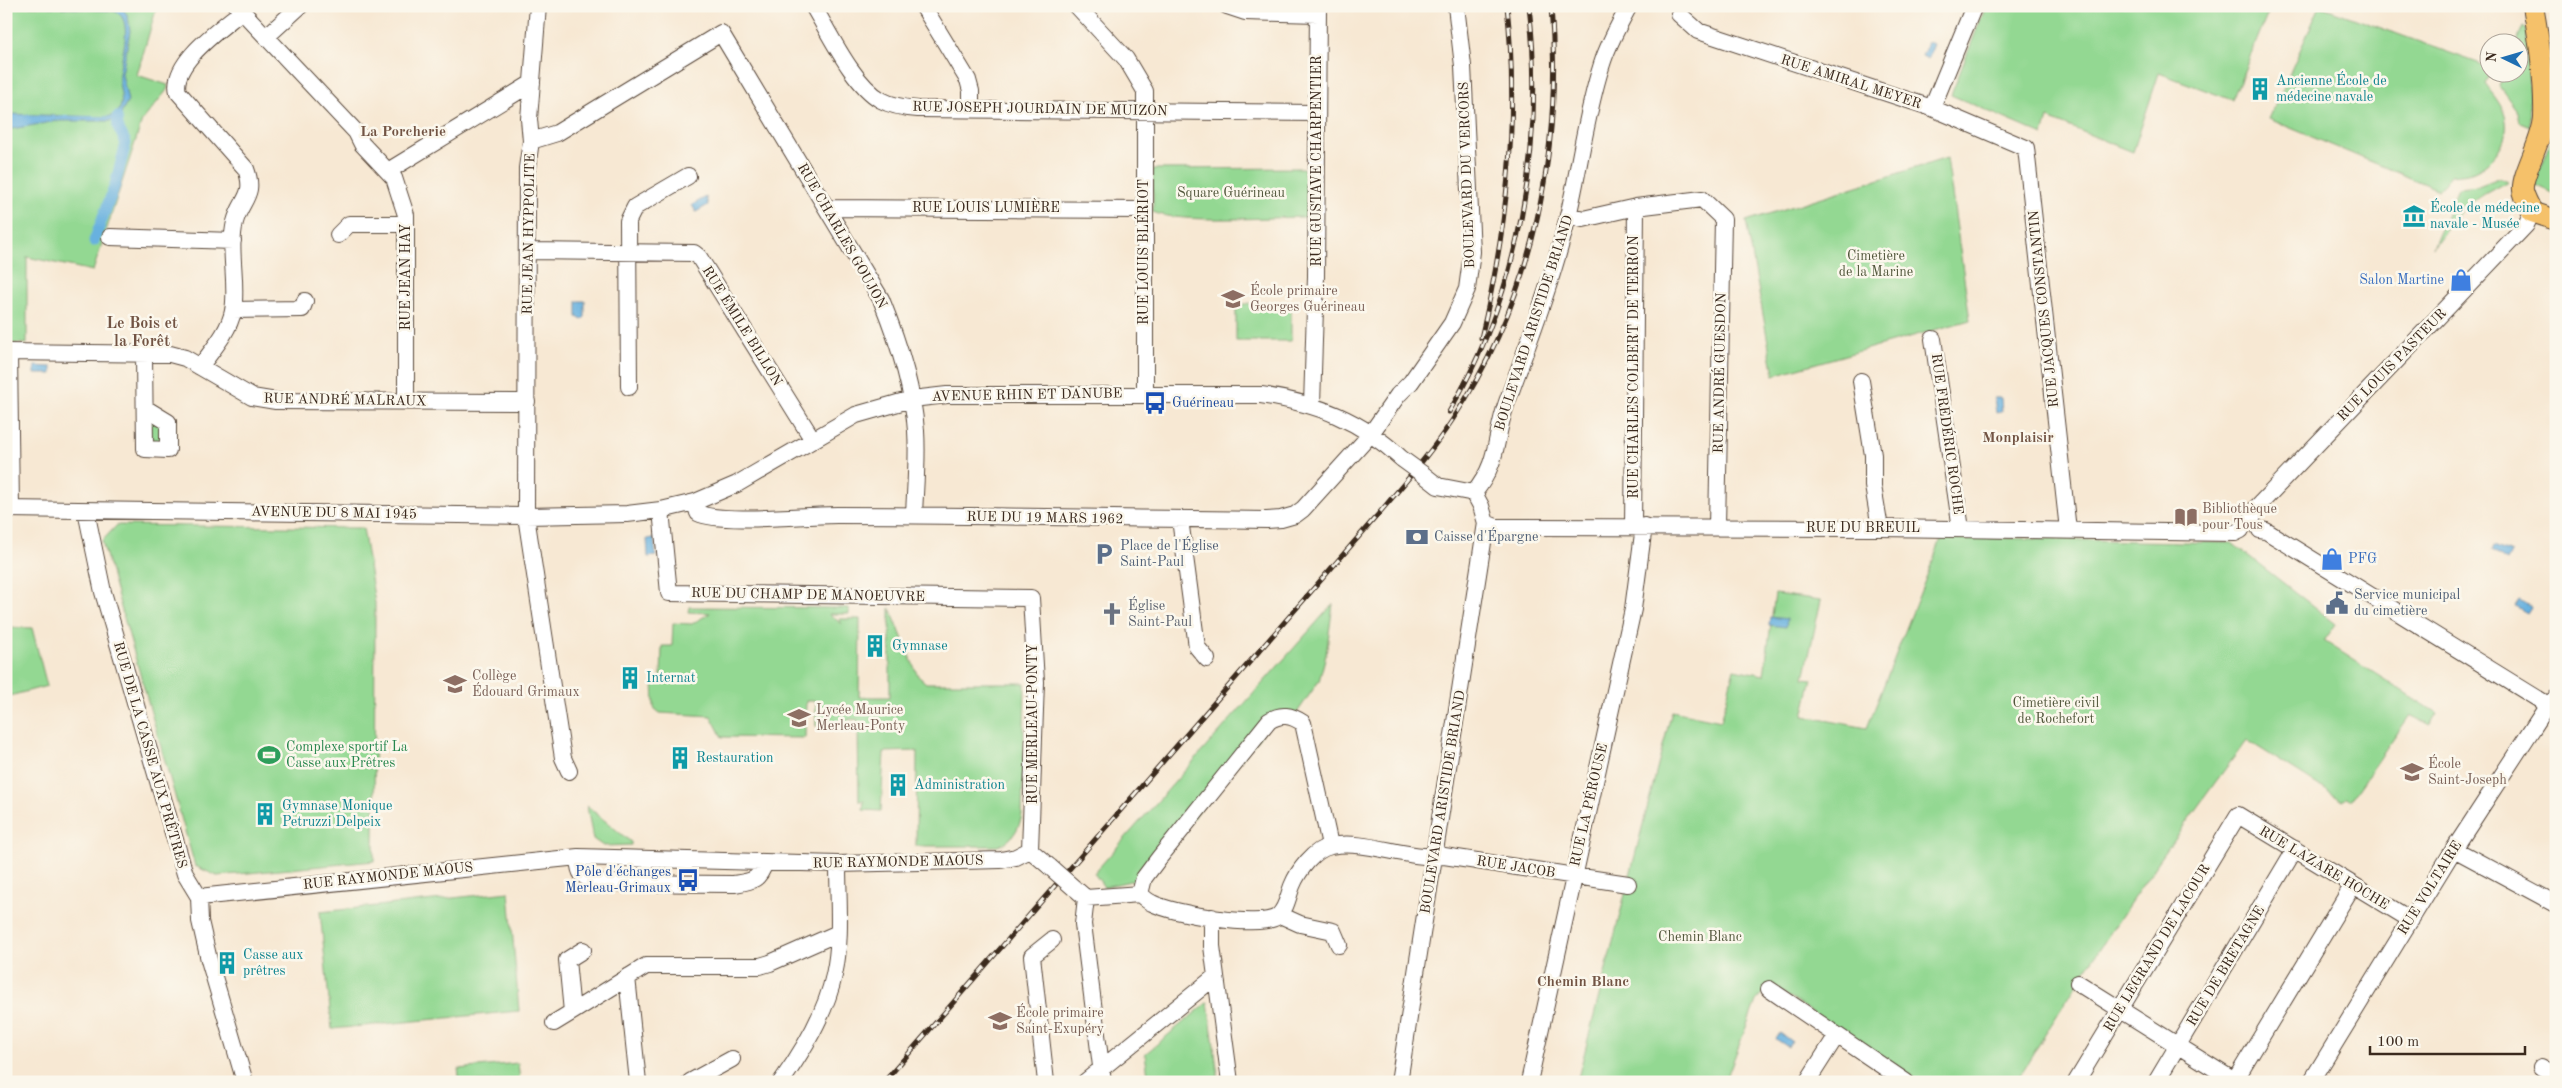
<svg xmlns="http://www.w3.org/2000/svg" width="2562" height="1088" font-family="'Old Standard TT',serif">
<style>
.green{fill:#93d892;stroke:#678158}
.water{fill:#67b1df;stroke:#516e7e}
.lines{fill:none;stroke-linecap:round;stroke-linejoin:round}
.stream{stroke:#67b1df;stroke-width:3}
.canal{stroke:#67b1df;stroke-width:11}
.minor-casing{stroke:#574639;stroke-width:18}
.major-casing{stroke:#574639;stroke-width:22}
.minor{stroke:#fff;stroke-width:16}
.major{stroke:#f5c16b;stroke-width:20}
.rail-casing{stroke:#3b2a1e;stroke-width:5}
.rail{stroke:#fbf7ec;stroke-width:3;stroke-dasharray:9;stroke-linecap:butt}
.minor-bridge-casing{stroke:#574639;stroke-width:18;stroke-linecap:butt}
.minor-bridge{stroke:#fff;stroke-width:16}
.labels{text-anchor:middle;dominant-baseline:central;stroke-width:5;stroke-linejoin:round;paint-order:stroke}
.culture-label{font-size:14px;fill:#0d838f;stroke:#fbf7ec;text-anchor:start}
.street-label{font-size:14px;fill:#3b2a1e;stroke:#fbf7ec}
.park-label{font-size:14px;fill:#51563b;stroke:#fbf7ec}
.shop-label{font-size:14px;fill:#366cbe;stroke:#fbf7ec;text-anchor:end}
.education-label{font-size:14px;fill:#785e54;stroke:#fbf7ec;text-anchor:start}
.transit-label{font-size:14px;fill:#164399;stroke:#fbf7ec;text-anchor:start}
.service-label{font-size:14px;fill:#4e5e75;stroke:#fbf7ec;text-anchor:start}
.worship-label{font-size:14px;fill:#5b616d;stroke:#fbf7ec;text-anchor:start}
.leisure-label{font-size:14px;fill:#27864d;stroke:#fbf7ec;text-anchor:start}
.neighbourhood-label{font-size:15px;font-weight:bold;fill:#725444;stroke:#fbf7ec}
.quarter-label{font-size:16px;font-weight:bold;fill:#725444;stroke:#fbf7ec}
</style>
<rect width="100%" height="100%" fill="#fbf7ec"/>
<filter id="ink" filterUnits="userSpaceOnUse"><feTurbulence type="fractalNoise" baseFrequency=".02" numOctaves="2"/><feDisplacementMap in="SourceGraphic" scale="10" xChannelSelector="R" yChannelSelector="G"/><feConvolveMatrix kernelMatrix="1 2 1 2 8 2 1 2 1" color-interpolation-filters="sRGB"/></filter>
<filter id="wash" filterUnits="userSpaceOnUse"><feTurbulence type="fractalNoise" baseFrequency=".0096" numOctaves="4" result="noise"/><feDisplacementMap in="SourceGraphic" scale="20" xChannelSelector="R" yChannelSelector="G"/><feGaussianBlur stdDeviation="1.12" result="paint"/><feColorMatrix in="noise" values="0 0 0 0 0 0 0 0 0 0 0 0 0 0 0 0 0 1.4 0 .05"/><feComposite in="paint" operator="in"/></filter>
<g filter="url(#wash)">
<rect width="100%" height="100%" fill="#f7e8d3"/>
<!-- green -->
<path class="green" d="M6,6h151l-20,69 31,10 -1,5 -25,31 -49,150 -66,-14v87l-21,-1z
M1986,6h285l-39,94 -73,-27 -26,79 -85,-34 -5,17 -92,-40z
M2320,6l169,61 2,6 -6,11c8,11 20,24 21,37 3,21 -14,42 -32,50 -6,3 -16,3 -23,4l-12,15 -170,-71z
M2523,27l4,3 3,96 -10,-4 -2,-10 -19,-26 6,-13 15,-1v-30h-3z
M2556,137v59l-23,-11 18,-45z
M1947,158l23,162 -196,55 -28,-154z
M1304,168v7h4v42c-34,0 -129,7 -155,-5v-43z
M2499,178l9,3 -43,24 -32,43 25,-60 20,-2z
M1236,304h55v37h-55z
M149,417l14,7v22h-14z
M117,525l246,3 12,75 -1,258 -157,15 -22,-10 -93,-325z
M1942,537l290,6 104,81 -12,17 113,72 -7,12 -20,-10 -59,85 -5,-3 -3,4 -96,-61c-83,109 -160,224 -231,342h-99l-146,-97 -15,16 -31,81h-148l95,-371 49,10 13,-52 30,6 11,-81 46,6 -17,78 8,1 -9,37 64,12z
M1333,604l-7,51 -7,26 -25,36 -16,-2 -134,163 -40,9 -10,-14z
M689,607l160,1v6h-20l13,10 -3,-5h21l-1,78h31v-89l28,68 8,7h99l-3,132c-3,14 -10,26 -24,31h-82l1,-95 -33,1 -3,59 -18,-1 1,-9h-5l-1,-81 -9,-1v8l-4,1 -1,-5 -28,3v-25h-10l-1,37 -83,-1 -11,-21 -51,-3 -6,-5 -1,-30h8l1,-32h10l1,-23 19,1 18,-11 -22,-1z
M6,627l26,1 15,58 -41,11z
M587,806l44,36v3l-28,1 -10,-7z
M509,892l10,119 -187,18 -12,-117z
M1208,1002l11,80h-70l-4,-28z
M518,1063l2,19h-60l-2,-13z"/>
<!-- water -->
<path class="water" d="M40,6c25,0 63,4 85,0l-2,3 5,7 2,15 -8,43 6,27 -8,15 -10,5h-53l-51,9v-16l101,3 8,-2c13,-12 2,-27 4,-42 2,-16 16,-55 -5,-62z
M1928,42l6,2 -6,15 -6,-3z
M706,197l2,8 -12,7 -4,-7z
M577,301h8v16l-3,3 -5,-3z
M35,366l17,1v7h-17z
M1994,398h7l1,14 -6,1z
M654,538l2,18 -8,1 -1,-18z
M2494,546l17,7 -4,8 -15,-10z
M2519,600l12,7 -4,6 -12,-7z
M1770,617l17,2 -1,8 -17,-2z
M1780,1033l12,9 -4,5 -12,-8z"/>
<g class="lines">
<!-- stream -->
<path class="stream" d="M6,117l103,1"/>
<!-- canal -->
<path class="canal" d="M94,241l21,-56 11,-42 -8,-16 -1,-10"/>
</g>
</g>
<g filter="url(#ink)">
<g class="lines">
<defs>
<path id="minor" d="M237,6l119,126 6,12 32,34 12,37v186
M813,6c17,28 40,78 68,94 11,6 24,8 37,9l399,4
M923,6l45,74 3,11v18
M1077,6l49,53 19,32v302
M1227,6l18,6 73,2
M1679,14l19,17 234,77 94,40 42,382
M266,37l34,-31
M1932,108l42,-102
M531,141l-2,-22 9,-113
M388,171l144,-88
M827,208l318,2
M1568,215l15,4 53,-12 66,-8 21,20 -6,308
M338,235l11,-11h57
M110,237l123,4
M528,251l166,2 5,4 114,183
M233,310l69,-1 3,-8
M1933,339l28,190
M6,352l164,2 15,4 67,39 24,4 251,1
M9,352l2,157
M144,354l1,95 23,1v-28l-23,-14
M200,367c12,-17 29,-35 33,-56 5,-29 -5,-60 2,-89 6,-23 21,-26 11,-53l-68,-77c-8,-29 44,-64 64,-81
M1861,381l12,74v31l7,42
M629,387l-1,-166 7,-14 53,-31
M1312,405l4,-129 2,-270
M1424,475l14,11 36,7
M1474,493c26,-32 20,-55 33,-91 22,-61 46,-123 61,-186 12,-50 18,-103 34,-152 6,-20 17,-39 27,-58
M695,502l3,11c22,11 109,2 139,2 143,0 287,4 430,5l14,-1 14,-4 8,-6 67,-74 28,-40 13,-13 41,-59 15,-34 5,-37 -9,-186 -7,-60
M6,509l520,7 101,-2 34,-4 34,-8 42,-18 119,-69 56,-16 35,-4h314c57,9 98,24 141,64
M661,510l8,83 362,5 5,84 -6,168
M86,511l17,81 82,282 14,23 1,24 9,39 36,122
M1180,519l17,128 10,12
M2252,519l5,-12 269,-282 6,-13
M1486,523l10,4 384,1 355,5 6,-3
M1633,527l3,-320
M2260,530l6,1 282,174
M569,771l-6,-13 -37,-242 1,-348 4,-27 26,-8 164,-100 160,266c17,42 32,87 35,132 2,28 -1,57 -2,84
M2454,849l102,55
M1030,850l20,17
M578,857c1,20 4,19 22,26l134,1c18,-3 25,-3 31,-22
M1078,891l8,7 54,-4
M1140,894c3,3 7,7 12,9 19,10 109,27 126,13 9,-8 10,-20 14,-30 6,-15 22,-37 39,-40 34,-7 77,14 113,10l184,28
M1140,894l4,-16 15,-20 110,-137c12,-8 22,-6 34,2l27,122
M199,897l379,-40 260,7 163,-4 15,-3 14,-7
M1086,898l-3,26 20,158
M1280,915l20,9 33,7 6,14
M1212,917v29l18,136
M583,950l-16,10 5,52 74,-46h114l10,-3 68,-30
M627,977l11,105
M2078,983l158,99
M1769,989l137,93
M554,1023l18,-11
M2541,1067l15,8
M690,1082l42,-23
M781,1082c22,-31 45,-69 53,-107 8,-35 4,-75 4,-111
M1046,1082l-14,-126 20,-16
M1085,1082l131,-106
M1399,1082l87,-559 -5,-17 -7,-13
M1529,1082l104,-473 11,-83
M1807,1082l30,-47
M2076,1082l162,-267 173,105
M2156,1082l139,-233
M2234,1082l119,-197
M2311,1082l143,-233 94,-144 8,-7"/>
<path id="major" d="M2533,6c6,33 12,78 11,111 -1,23 -23,58 -21,73 1,7 6,15 9,22l24,8"/>
</defs>
<!-- minor casing -->
<use href="#minor" class="minor-casing"/>
<!-- major casing -->
<use href="#major" class="major-casing"/>
<!-- minor -->
<use href="#minor" class="minor"/>
<!-- major -->
<use href="#major" class="major"/>
<defs>
<path id="rail" d="M1481,338c26,-108 38,-220 26,-332
M1449,412c71,-120 96,-268 80,-406
M884,1082l491,-564c27,-32 55,-64 78,-99 80,-122 110,-268 98,-413"/>
</defs>
<!-- rail casing -->
<use href="#rail" class="rail-casing"/>
<!-- rail -->
<use href="#rail" class="rail"/>
<defs>
<path id="minor-bridge" d="M1402,459l22,16
M1050,867l24,21"/>
</defs>
<!-- minor-bridge casing -->
<use href="#minor-bridge" class="minor-bridge-casing"/>
<!-- minor-bridge -->
<use href="#minor-bridge" class="minor-bridge"/>
</g>
</g>
<!-- icons -->
<defs>
<symbol id="building-bare" viewBox="-9 -9 18 18"><path d="M-4-6H4V6H1V3H-1V6H-4ZM-2.5-4.3h1.7v1.8h-1.7ZM.8-4.3h1.7v1.8H.8ZM-2.5-1h1.7V.8h-1.7ZM.8-1h1.7V.8H.8Z" fill="#0f9aa8" stroke="#fbf7ec" stroke-width="2.5" paint-order="stroke"/></symbol>
<symbol id="museum-bare" viewBox="-9 -9 18 18"><path d="M0-6L6-3V-2H-6V-3ZM-5-1h2V3h-2ZM-1-1h2V3h-2ZM3-1h2V3H3ZM-6 4H6V6H-6Z" fill="#0f9aa8" stroke="#fbf7ec" stroke-width="2.5" paint-order="stroke"/></symbol>
<symbol id="shop-bare" viewBox="-9 -9 18 18"><path d="M-5-2.5h2.3a2.7 3.5 0 0 1 5.4 0H5L5.5 6h-11ZM-1.5-2.5h3a1.5 2.3 0 0 0-3 0Z" fill="#3f7fe0" stroke="#fbf7ec" stroke-width="2.5" paint-order="stroke"/></symbol>
<symbol id="school-bare" viewBox="-9 -9 18 18"><path d="M0-5L7-2L0 1L-7-2ZM-4 1L0 2.5L4 1V4Q0 6-4 4Z" fill="#8d6e63" stroke="#fbf7ec" stroke-width="2.5" paint-order="stroke"/></symbol>
<symbol id="bus-bare" viewBox="-9 -9 18 18"><path d="M-5-6H5V4H4V6H2V4H-2V6H-4V4H-5ZM-3.5-4V0h7V-4ZM-3.5 1.2v1.5H-2V1.2ZM2 1.2v1.5H3.5V1.2Z" fill="#1a4fb4" stroke="#fbf7ec" stroke-width="2.5" paint-order="stroke"/></symbol>
<symbol id="library-bare" viewBox="-9 -9 18 18"><path d="M-6-4Q-3-5.5-.7-3.5V5Q-3 3-6 4ZM6-4Q3-5.5 .7-3.5V5Q3 3 6 4Z" fill="#8d6e63" stroke="#fbf7ec" stroke-width="2.5" paint-order="stroke"/></symbol>
<symbol id="bank-bare" viewBox="-9 -9 18 18"><path d="M-6-4H6V4H-6ZM0-2.3a2.3 2.3 0 1 0 0 4.6a2.3 2.3 0 1 0 0-4.6Z" fill="#5c6f8a" stroke="#fbf7ec" stroke-width="2.5" paint-order="stroke"/></symbol>
<symbol id="parking-bare" viewBox="-9 -9 18 18"><path d="M-3.5-5.5H1a3.5 3.5 0 0 1 0 7H-1V5.5H-3.5ZM-1-3.4V-.6H.8a1.4 1.4 0 0 0 0-2.8Z" fill="#5c6f8a" stroke="#fbf7ec" stroke-width="2.5" paint-order="stroke"/></symbol>
<symbol id="civic-bare" viewBox="-9 -9 18 18"><path d="M-.6-6.5H3V-4.5H.6V-3L4-1V1h2V6H-6V1h2V-1L-.6-3ZM-1.2 2.5V6h2.4V2.5Z" fill="#5c6f8a" stroke="#fbf7ec" stroke-width="2.5" paint-order="stroke"/></symbol>
<symbol id="church-bare" viewBox="-9 -9 18 18"><path d="M-1.2-6h2.4v3.5h3.3v2.4h-3.3V6h-2.4V-.1h-3.3v-2.4h3.3Z" fill="#6b7280" stroke="#fbf7ec" stroke-width="2.5" paint-order="stroke"/></symbol>
<symbol id="stadium-bare" viewBox="-9 -9 18 18"><path d="M0-5a6.5 5 0 1 0 0 10a6.5 5 0 1 0 0-10ZM-3.5-1.8h7v3.6h-7Z" fill="#2e9e5b" stroke="#fbf7ec" stroke-width="2.5" paint-order="stroke"/></symbol>
</defs>
<g fill-rule="evenodd">
<use href="#building-bare" x="2244" y="73" width="32" height="32"/>
<use href="#museum-bare" x="2398" y="200" width="32" height="32"/>
<use href="#shop-bare" x="2445" y="264" width="32" height="32"/>
<use href="#school-bare" x="1217" y="283" width="32" height="32"/>
<use href="#bus-bare" x="1139" y="387" width="32" height="32"/>
<use href="#library-bare" x="2170" y="501" width="32" height="32"/>
<use href="#bank-bare" x="1401" y="521" width="32" height="32"/>
<use href="#parking-bare" x="1088" y="538" width="32" height="32"/>
<use href="#shop-bare" x="2316" y="543" width="32" height="32"/>
<use href="#civic-bare" x="2321" y="587" width="32" height="32"/>
<use href="#church-bare" x="1096" y="598" width="32" height="32"/>
<use href="#building-bare" x="859" y="630" width="32" height="32"/>
<use href="#building-bare" x="614" y="662" width="32" height="32"/>
<use href="#school-bare" x="439" y="668" width="32" height="32"/>
<use href="#school-bare" x="783" y="702" width="32" height="32"/>
<use href="#stadium-bare" x="253" y="739" width="32" height="32"/>
<use href="#building-bare" x="664" y="742" width="32" height="32"/>
<use href="#school-bare" x="2396" y="756" width="32" height="32"/>
<use href="#building-bare" x="882" y="769" width="32" height="32"/>
<use href="#building-bare" x="249" y="798" width="32" height="32"/>
<use href="#bus-bare" x="672" y="864" width="32" height="32"/>
<use href="#building-bare" x="211" y="947" width="32" height="32"/>
<use href="#school-bare" x="984" y="1005" width="32" height="32"/>
</g>
<g class="labels">
<!-- culture labels -->
<g class="culture-label">
<text x="2276" y="81">Ancienne École de<tspan x="2276" dy="16">médecine navale</tspan></text>
<text x="2430" y="208">École de médecine<tspan x="2430" dy="16">navale - Musée</tspan></text>
<text x="892" y="646">Gymnase</text>
<text x="646" y="678">Internat</text>
<text x="696" y="758">Restauration</text>
<text x="914" y="785">Administration</text>
<text x="282" y="806">Gymnase Monique<tspan x="282" dy="16">Petruzzi Delpeix</tspan></text>
<text x="243" y="955">Casse aux<tspan x="243" dy="16">prêtres</tspan></text>
</g>
<!-- street labels -->
<g class="street-label">
<text transform="translate(1851 82) rotate(18)">RUE AMIRAL MEYER</text>
<text transform="translate(1040 109) rotate(1)">RUE JOSEPH JOURDAIN DE MUIZON</text>
<text transform="translate(1317 161) rotate(-90)">RUE GUSTAVE CHARPENTIER</text>
<text transform="translate(1467 175) rotate(-92)">BOULEVARD DU VERCORS</text>
<text x="986" y="208">RUE LOUIS LUMIÈRE</text>
<text transform="translate(529 234) rotate(-89)">RUE JEAN HYPPOLITE</text>
<text transform="translate(842 236) rotate(60)">RUE CHARLES GOUJON</text>
<text transform="translate(1144 252) rotate(-90)">RUE LOUIS BLÉRIOT</text>
<text transform="translate(406 277) rotate(-90)">RUE JEAN HAY</text>
<text transform="translate(2044 309) rotate(-96)">RUE JACQUES CONSTANTIN</text>
<text transform="translate(1534 323) rotate(-72)">BOULEVARD ARISTIDE BRIAND</text>
<text transform="translate(742 326) rotate(58)">RUE ÉMILE BILLON</text>
<text transform="translate(2392 365) rotate(-46)">RUE LOUIS PASTEUR</text>
<text transform="translate(1634 367) rotate(-90)">RUE CHARLES COLBERT DE TERRON</text>
<text transform="translate(1720 373) rotate(-89)">RUE ANDRÉ GUESDON</text>
<text transform="translate(1027 395) rotate(-1)">AVENUE RHIN ET DANUBE</text>
<text transform="translate(345 400) rotate(1)">RUE ANDRÉ MALRAUX</text>
<text transform="translate(1947 434) rotate(82)">RUE FRÉDÉRIC ROCHE</text>
<text transform="translate(334 513) rotate(1)">AVENUE DU 8 MAI 1945</text>
<text transform="translate(1045 518) rotate(1)">RUE DU 19 MARS 1962</text>
<text x="1863" y="528">RUE DU BREUIL</text>
<text transform="translate(808 595) rotate(1)">RUE DU CHAMP DE MANOEUVRE</text>
<text transform="translate(1033 724) rotate(-90)">RUE MERLEAU-PONTY</text>
<text transform="translate(150 755) rotate(74)">RUE DE LA CASSE AUX PRÊTRES</text>
<text transform="translate(1443 802) rotate(-81)">BOULEVARD ARISTIDE BRIAND</text>
<text transform="translate(1589 805) rotate(-77)">RUE LA PÉROUSE</text>
<text transform="translate(898 862) rotate(-1)">RUE RAYMONDE MAOUS</text>
<text transform="translate(1516 867) rotate(9)">RUE JACOB</text>
<text transform="translate(2324 868) rotate(31)">RUE LAZARE HOCHE</text>
<text transform="translate(388 876) rotate(-6)">RUE RAYMONDE MAOUS</text>
<text transform="translate(2430 888) rotate(-58)">RUE VOLTAIRE</text>
<text transform="translate(2157 948) rotate(-59)">RUE LEGRAND DE LACOUR</text>
<text transform="translate(2226 966) rotate(-59)">RUE DE BRETAGNE</text>
</g>
<!-- park labels -->
<g class="park-label">
<text x="1231" y="193">Square Guérineau</text>
<text x="1876" y="256">Cimetière<tspan x="1876" dy="16">de la Marine</tspan></text>
<text x="2056" y="703">Cimetière civil<tspan x="2056" dy="16">de Rochefort</tspan></text>
<text x="1700" y="937">Chemin Blanc</text>
</g>
<!-- shop labels -->
<g class="shop-label">
<text x="2444" y="280">Salon Martine</text>
<text x="2348" y="559" text-anchor="start">PFG</text>
</g>
<!-- education labels -->
<g class="education-label">
<text x="1250" y="291">École primaire<tspan x="1250" dy="16">Georges Guérineau</tspan></text>
<text x="2202" y="509">Bibliothèque<tspan x="2202" dy="16">pour Tous</tspan></text>
<text x="472" y="676">Collège<tspan x="472" dy="16">Édouard Grimaux</tspan></text>
<text x="816" y="710">Lycée Maurice<tspan x="816" dy="16">Merleau-Ponty</tspan></text>
<text x="2428" y="764">École<tspan x="2428" dy="16">Saint-Joseph</tspan></text>
<text x="1016" y="1013">École primaire<tspan x="1016" dy="16">Saint-Exupéry</tspan></text>
</g>
<!-- transit labels -->
<g class="transit-label">
<text x="1172" y="403">Guérineau</text>
<text x="671" y="872" text-anchor="end">Pôle d'échanges<tspan x="671" dy="16">Merleau-Grimaux</tspan></text>
</g>
<!-- service labels -->
<g class="service-label">
<text x="1434" y="537">Caisse d'Épargne</text>
<text x="1120" y="546">Place de l'Église<tspan x="1120" dy="16">Saint-Paul</tspan></text>
<text x="2354" y="595">Service municipal<tspan x="2354" dy="16">du cimetière</tspan></text>
</g>
<!-- worship labels -->
<g class="worship-label">
<text x="1128" y="606">Église<tspan x="1128" dy="16">Saint-Paul</tspan></text>
</g>
<!-- leisure labels -->
<g class="leisure-label">
<text x="286" y="747">Complexe sportif La<tspan x="286" dy="16">Casse aux Prêtres</tspan></text>
</g>
<!-- neighbourhood labels -->
<g class="neighbourhood-label">
<text x="403" y="132">La Porcherie</text>
<text x="2018" y="438">Monplaisir</text>
<text x="1583" y="982">Chemin Blanc</text>
</g>
<!-- quarter labels -->
<g class="quarter-label">
<text x="142" y="324">Le Bois et<tspan x="142" dy="18">la Forêt</tspan></text>
</g>
</g>
<!-- margin -->
<rect width="2562" height="1088" fill="none" stroke="#fbf7ec" stroke-width="25"/>
<!-- north arrow -->
<g transform="translate(2504 58) rotate(275)"><circle r="24" fill="#fbf7ec" stroke="#aea59a"/>
<path d="M0-4L9 19L0 12L-9 19Z" fill="#1f6fb2"/>
<text y="-8" font-size="14" font-weight="bold" text-anchor="middle" fill="#3b2a1e">N</text>
</g>
<!-- scale -->
<path d="M2370 1046v8h155v-8" fill="none" stroke="#3b2a1e" stroke-width="2.5"/>
<text x="2377" y="1046" font-size="15" fill="#3b2a1e" stroke="#fbf7ec" stroke-width="4" paint-order="stroke">100 m</text>
</svg>
